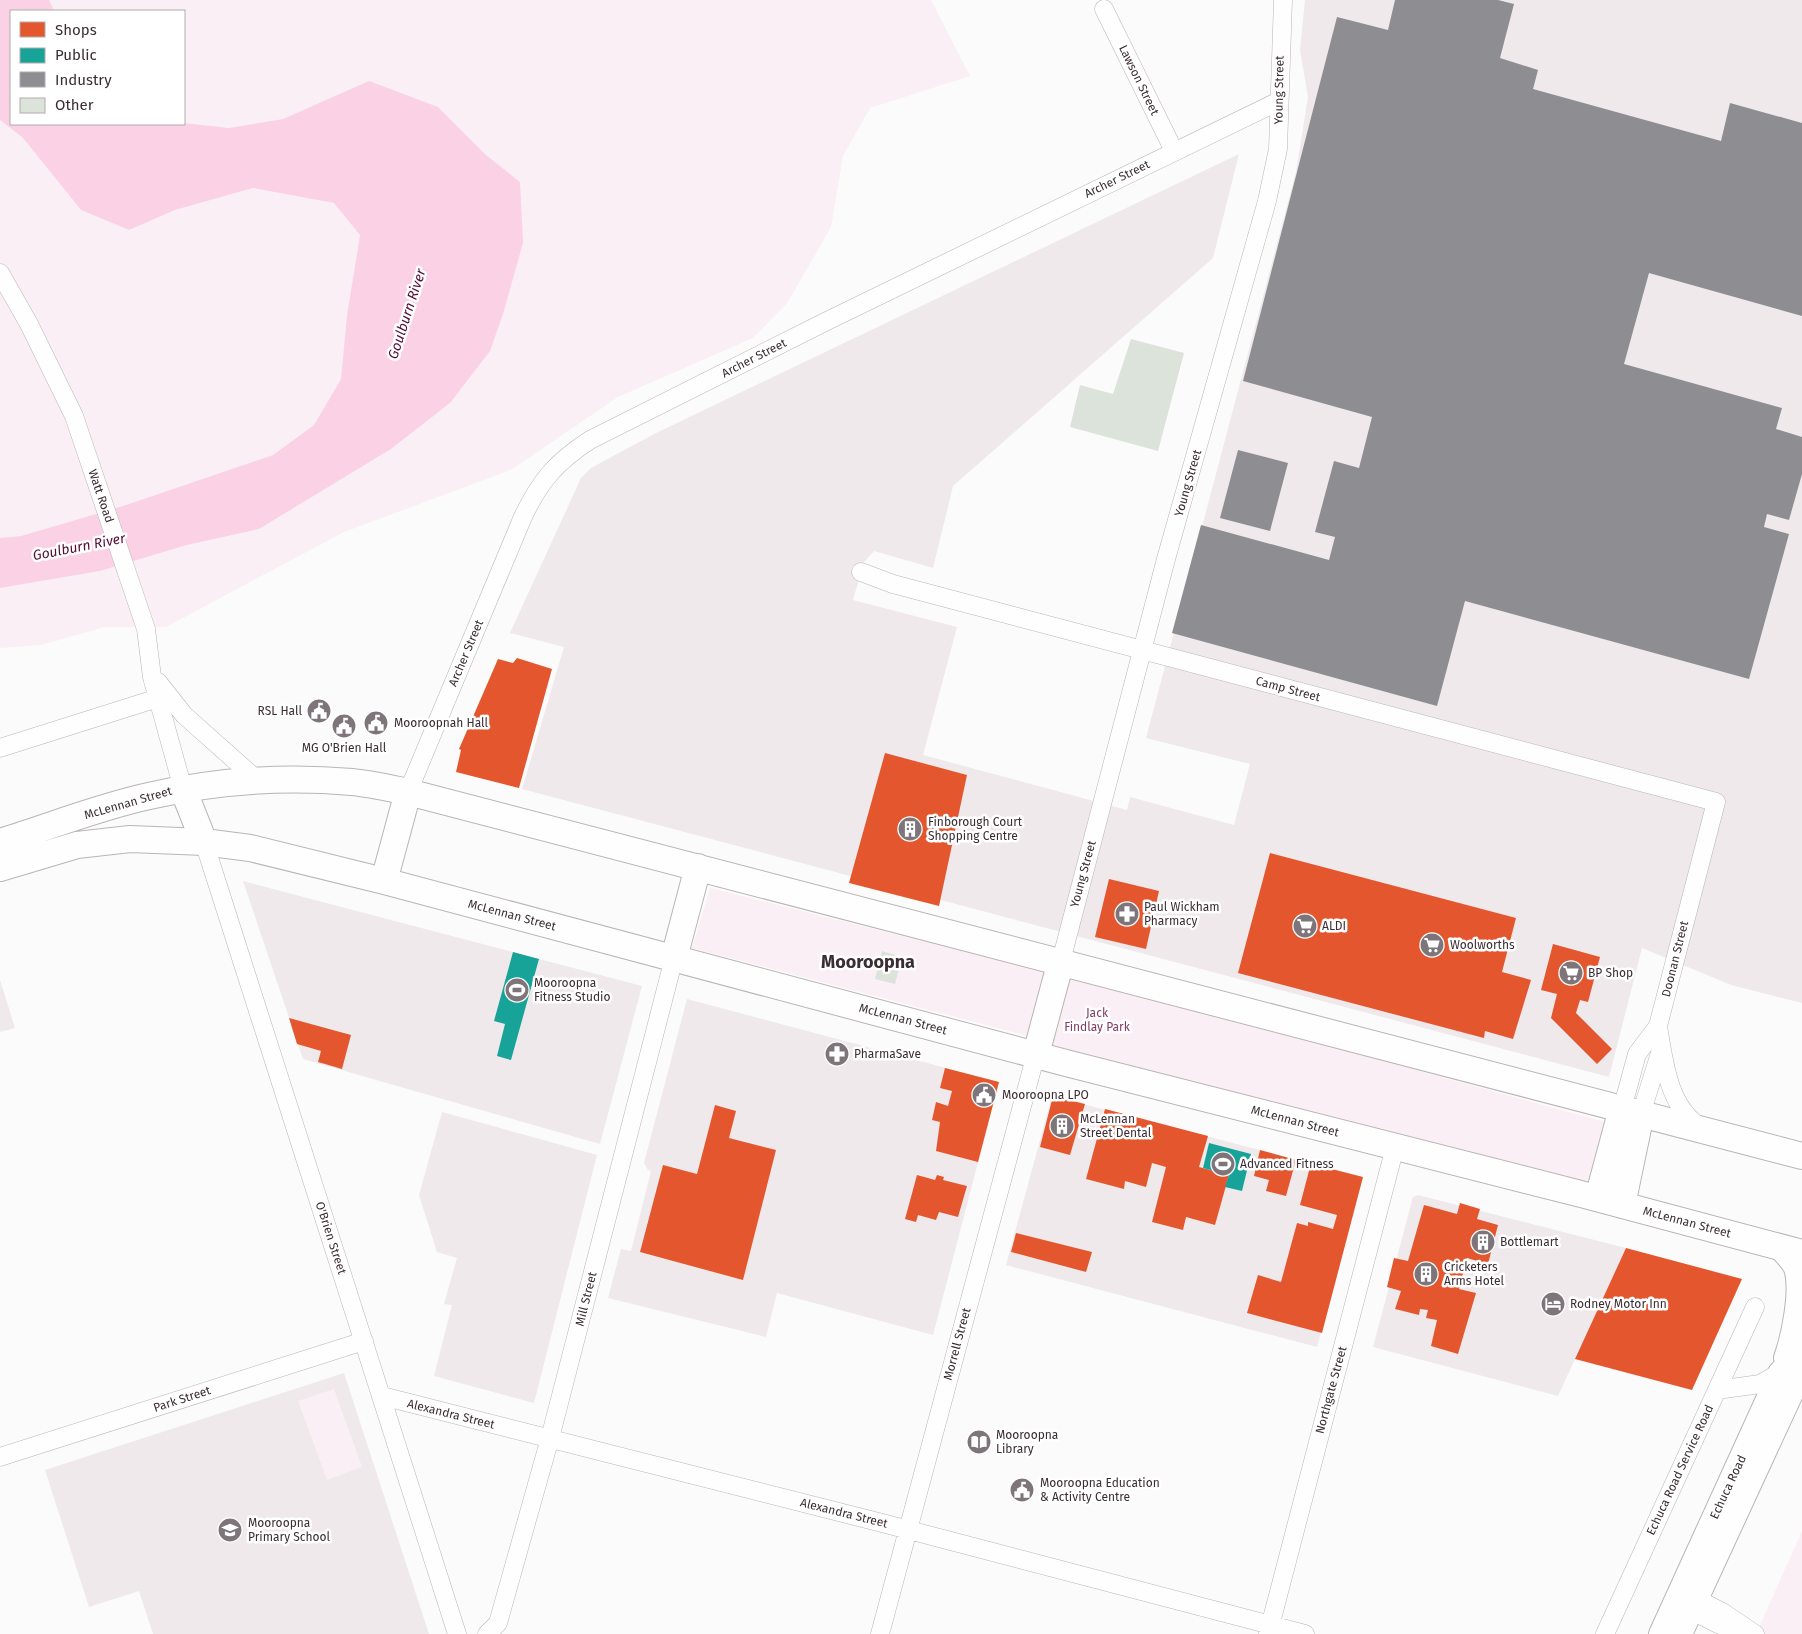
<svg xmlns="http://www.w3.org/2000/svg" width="1802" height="1634" font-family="'Fira Sans',sans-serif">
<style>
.built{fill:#efe9eb}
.green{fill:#faeff4}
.water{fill:#fbd1e5}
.shops{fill:#e4572e}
.public{fill:#17a398}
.industry{fill:#8d8d92}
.building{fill:#dce3da}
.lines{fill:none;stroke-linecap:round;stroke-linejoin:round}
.minor-casing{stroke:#bab4b7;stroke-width:19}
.major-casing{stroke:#bab4b7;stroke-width:24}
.highway-casing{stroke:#bab4b7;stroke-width:28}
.minor{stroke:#fefefe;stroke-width:18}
.major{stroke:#fefefe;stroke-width:22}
.highway{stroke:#fefefe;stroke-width:26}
.labels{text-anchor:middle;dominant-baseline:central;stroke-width:5;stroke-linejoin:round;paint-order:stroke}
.street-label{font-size:12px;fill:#3b2d34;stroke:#fff}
.poi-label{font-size:12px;fill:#3b2d34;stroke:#fff;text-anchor:start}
.park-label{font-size:12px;fill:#823b62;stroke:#fff}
.water-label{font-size:14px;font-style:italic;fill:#530e38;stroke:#fff}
.district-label{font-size:18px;font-weight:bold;fill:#3b2d34;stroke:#fff}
</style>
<rect width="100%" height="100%" fill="#fbfbfb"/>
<!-- built -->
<path class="built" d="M1305,0h497v1003l-71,-18 -89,-37 -33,129 -1087,-288 42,-142 -54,-14 71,-155 10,-10 65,-35 583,-279 -26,104 -260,228 -20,82 -59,-17 -10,11 -11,38 104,27 -34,128 204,55 3,-13 104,28 16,-61 -104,-26 150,-566 12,-75 -8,-47z
M243,881l399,105 -42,158 -297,-85z
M0,980l15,48 -15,4z
M687,999l312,83 -66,253 -156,-42 -11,44 -158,-39 13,-49 10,2 20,-80 -3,-1 -4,-7z
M1052,1096l311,81 -46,170 -311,-82z
M442,1112l155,43 -63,248 -100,-27 18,-71 -8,-1 13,-46 -20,-6 -18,-57z
M1418,1195l208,53 -68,148 -185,-49 40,-150z
M344,1373l85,261h-276l-14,-43 -50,16 -44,-137z"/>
<!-- green -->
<path class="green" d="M49,0h882l39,76 -100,32 -27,48 -12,71 -43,75 -35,36 -135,59 -107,73 -167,62 -178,95h-61l-64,18 -41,3v-60l100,-17 87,-26 72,-16 132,-80 59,-46 70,-221 -34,-27 -117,-74 -86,38 -54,9 -45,-5v-112h-130z
M0,120l23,18 58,72 48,20 46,-20 78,-22 81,15 26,31 -13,81 -6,64 -27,46 -41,30 -150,51 -102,30 -21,2z
M710,888l339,85 -21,63 -336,-88z
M1069,975l540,148 -16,63 -545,-141z
M334,1389l28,78 -35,13 -29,-79z
M1802,1531v103h-46z"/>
<!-- water -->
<path class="water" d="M0,0h49l5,11h-43v113l173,-1 45,5 54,-9 86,-38 69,26 48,48 34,27 3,61 -20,71 -13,37 -40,52 -59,46 -132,80 -72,16 -87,26 -100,17v-50l21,-2 102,-30 150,-51 41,-30 27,-46 6,-64 13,-80 -26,-32 -81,-15 -78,22 -46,20 -48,-20 -58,-72 -23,-18z"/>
<!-- shops -->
<path class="shops" d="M517,658l35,11 -33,119 -63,-16 5,-22 -2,-1 39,-90 15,4z
M885,753l82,22 -28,131 -90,-23z
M1270,853l246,65 -14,54 29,8 -18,59 -28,-8 -1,7 -246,-65z
M1109,879l50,12 -13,58 -51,-12z
M1553,944l47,13 -12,45 -8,-2 -4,13 36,36 -15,15 -46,-46 6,-24 -16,-4z
M289,1018l62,17 -9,34 -24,-7 3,-11 -24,-7z
M945,1068l54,14 -21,80 -42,-11 4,-29 -8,-2 4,-18 12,4 4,-15 -12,-3z
M1053,1096l32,8 -15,51 -30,-8z
M715,1105l21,6 -7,27 47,12 -33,130 -103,-28 23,-87 34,9z
M1105,1109l103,27 -9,31 30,8 -14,50 -29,-8 -3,13 -31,-8 14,-55 -14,-4 -6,24 -21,-6 -1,8 -38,-10z
M1260,1150l36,10 -10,36 -20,-5 3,-11 -15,-4z
M1312,1164l51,13 -41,156 -75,-20 11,-38 23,7 16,-59 11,3v-4l25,7 4,-14 -37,-10 10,-38h2z
M917,1175l18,5 2,-5 7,2 -1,3 24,6 -9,31 -19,-5 -3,8 -18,-5 -2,7 -11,-3z
M1460,1203l20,6 -3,10 21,6 -10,39 -21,-6 -8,31 17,4 -18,61 -27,-8 6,-26 -11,-2 2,-8 -8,-1 -1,6 -24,-6 6,-18 -14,-4 7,-29 14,3 16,-56 33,9z
M1016,1233l76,19 -6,20 -75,-20z
M1626,1248l116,31 -50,111 -117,-31z"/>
<!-- public -->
<path class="public" d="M513,952l26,7 -28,101 -14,-4 8,-32 -11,-3z
M1209,1143l42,11 -9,37 -17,-4 4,-12 -26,-7z"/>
<!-- industry -->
<path class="industry" d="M1395,0h103l16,4 -14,54 38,12 -5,19 188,52 9,-38 72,20v193l-153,-43 -25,91 158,44 -6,21 26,8v37l-13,46 -22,-6 -3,13 25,7 -40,145 -284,-78 -28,105 -265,-73 29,-108 128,35 6,-23 -20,-5 19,-71 25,7 13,-51 -129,-36 94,-364 51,13z
M1238,450l50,13 -18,68 -50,-13z"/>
<!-- building -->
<path class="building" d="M1131,339l53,14 -26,98 -88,-24 10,-42 33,9z
M882,951l20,6 -7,27 -20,-5z"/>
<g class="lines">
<defs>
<path id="minor" d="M1104,9l70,142
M0,273l29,51 45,92 72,213 6,48 31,112
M861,572l32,12 823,218 -58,224 -21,28 -15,55
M158,682l26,33 73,65
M0,748l158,-50
M408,792l114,-273c17,-37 34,-57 68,-79l237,-119 452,-220
M204,842l253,792
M1061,961l105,-402 101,-358 11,-52 5,-149
M1658,1026c6,35 10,82 44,102
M1641,1114l20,-64
M1717,1390l43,-6 19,-11
M382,1396l504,128 419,110
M0,1457l364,-116
M1697,1599l27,14 31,21
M1692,1611l28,14 20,6
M487,1634l11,-11 52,-185 124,-480
M880,1634l156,-580
M1268,1634l127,-487
M1605,1634l150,-327"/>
<path id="major" d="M1778,1247c6,6 13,13 17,21 7,22 -2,67 -10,90
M1660,1634l119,-261 13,-14 10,-16
M1681,1634l121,-262"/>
<path id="highway" d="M183,789l21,53
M0,842c49,-15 98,-35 149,-46 66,-15 135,-20 203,-14 19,2 38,6 56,10l1394,364
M0,868l77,-23 53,-6 74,3 46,6 134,33 682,182 515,131 221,59
M384,881l24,-89
M674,958l24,-91
M1036,1054l25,-93
M1598,1198l24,-89
M1622,1205l19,-91"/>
</defs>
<!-- minor casing -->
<use href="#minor" class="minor-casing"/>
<!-- major casing -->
<use href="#major" class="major-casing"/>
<!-- highway casing -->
<use href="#highway" class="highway-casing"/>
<!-- minor -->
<use href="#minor" class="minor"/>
<!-- major -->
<use href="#major" class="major"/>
<!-- highway -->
<use href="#highway" class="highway"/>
</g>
<!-- icons -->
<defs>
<symbol id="civic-disc" viewBox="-11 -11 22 22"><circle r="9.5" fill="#7e757a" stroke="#fff"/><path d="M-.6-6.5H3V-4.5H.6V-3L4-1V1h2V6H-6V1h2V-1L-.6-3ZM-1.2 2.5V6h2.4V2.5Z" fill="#fff"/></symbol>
<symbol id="building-disc" viewBox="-11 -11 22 22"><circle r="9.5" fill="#7e757a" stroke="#fff"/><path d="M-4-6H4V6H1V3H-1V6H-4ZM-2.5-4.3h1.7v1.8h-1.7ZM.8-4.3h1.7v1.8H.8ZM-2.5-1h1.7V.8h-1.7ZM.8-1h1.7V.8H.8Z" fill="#fff"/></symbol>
<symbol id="pharmacy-disc" viewBox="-11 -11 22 22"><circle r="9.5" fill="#7e757a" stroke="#fff"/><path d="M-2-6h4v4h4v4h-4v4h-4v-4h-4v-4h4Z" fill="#fff"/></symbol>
<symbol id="supermarket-disc" viewBox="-11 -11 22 22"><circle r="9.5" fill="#7e757a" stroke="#fff"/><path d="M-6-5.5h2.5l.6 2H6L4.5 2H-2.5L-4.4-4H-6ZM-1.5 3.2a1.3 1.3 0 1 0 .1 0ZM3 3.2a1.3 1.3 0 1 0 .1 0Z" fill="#fff"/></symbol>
<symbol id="stadium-disc" viewBox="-11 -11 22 22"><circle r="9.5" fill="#7e757a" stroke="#fff"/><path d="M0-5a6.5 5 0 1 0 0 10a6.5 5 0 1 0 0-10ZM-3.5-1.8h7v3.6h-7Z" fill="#fff"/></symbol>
<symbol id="hotel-disc" viewBox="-11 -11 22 22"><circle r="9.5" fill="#7e757a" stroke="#fff"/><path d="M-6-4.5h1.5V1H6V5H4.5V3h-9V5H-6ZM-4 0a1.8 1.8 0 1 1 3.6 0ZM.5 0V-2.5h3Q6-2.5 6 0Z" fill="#fff"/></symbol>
<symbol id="library-disc" viewBox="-11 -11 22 22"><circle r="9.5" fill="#7e757a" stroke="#fff"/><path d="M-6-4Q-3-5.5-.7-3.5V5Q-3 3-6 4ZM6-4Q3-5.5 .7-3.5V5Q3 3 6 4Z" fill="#fff"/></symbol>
<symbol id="school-disc" viewBox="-11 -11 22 22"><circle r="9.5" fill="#7e757a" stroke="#fff"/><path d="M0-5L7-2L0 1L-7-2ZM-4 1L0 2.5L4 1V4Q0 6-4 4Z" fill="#fff"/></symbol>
</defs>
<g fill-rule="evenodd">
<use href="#civic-disc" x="305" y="697" width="28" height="28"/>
<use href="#civic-disc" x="362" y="709" width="28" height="28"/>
<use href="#civic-disc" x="330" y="712" width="28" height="28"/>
<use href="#building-disc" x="896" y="815" width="28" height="28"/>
<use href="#pharmacy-disc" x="1113" y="900" width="28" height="28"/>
<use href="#supermarket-disc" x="1291" y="912" width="28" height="28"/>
<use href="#supermarket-disc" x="1418" y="931" width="28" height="28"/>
<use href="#supermarket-disc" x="1557" y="959" width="28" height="28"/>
<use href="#stadium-disc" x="503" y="976" width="28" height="28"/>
<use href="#pharmacy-disc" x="823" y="1040" width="28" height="28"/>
<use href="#civic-disc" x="970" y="1081" width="28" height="28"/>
<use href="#building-disc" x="1048" y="1112" width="28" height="28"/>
<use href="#stadium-disc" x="1209" y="1150" width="28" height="28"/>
<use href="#building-disc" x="1469" y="1228" width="28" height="28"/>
<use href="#building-disc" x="1412" y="1260" width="28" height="28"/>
<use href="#hotel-disc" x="1539" y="1290" width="28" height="28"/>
<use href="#library-disc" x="965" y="1428" width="28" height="28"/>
<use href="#civic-disc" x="1008" y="1476" width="28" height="28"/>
<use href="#school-disc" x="216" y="1516" width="28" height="28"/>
</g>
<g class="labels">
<!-- street labels -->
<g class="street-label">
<text transform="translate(1139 80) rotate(64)">Lawson Street</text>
<text transform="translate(1279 90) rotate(-89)">Young Street</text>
<text transform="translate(1117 179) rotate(-26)">Archer Street</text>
<text transform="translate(754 358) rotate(-27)">Archer Street</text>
<text transform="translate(1188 483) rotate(-74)">Young Street</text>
<text transform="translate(101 496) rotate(71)">Watt Road</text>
<text transform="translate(466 653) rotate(-67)">Archer Street</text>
<text transform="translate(1288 689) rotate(15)">Camp Street</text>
<text transform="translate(128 803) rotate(-16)">McLennan Street</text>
<text transform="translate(1083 874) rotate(-75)">Young Street</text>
<text transform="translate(512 915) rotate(15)">McLennan Street</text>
<text transform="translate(1675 959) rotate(-76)">Doonan Street</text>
<text transform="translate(903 1019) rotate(15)">McLennan Street</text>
<text transform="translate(1295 1121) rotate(15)">McLennan Street</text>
<text transform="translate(1687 1222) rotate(15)">McLennan Street</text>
<text transform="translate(331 1238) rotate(72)">O'Brien Street</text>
<text transform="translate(586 1299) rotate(-76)">Mill Street</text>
<text transform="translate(957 1344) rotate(-75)">Morrell Street</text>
<text transform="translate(1331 1390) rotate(-75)">Northgate Street</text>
<text transform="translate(182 1399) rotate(-18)">Park Street</text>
<text transform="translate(451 1414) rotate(14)">Alexandra Street</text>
<text transform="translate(1680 1470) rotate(-65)">Echuca Road Service Road</text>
<text transform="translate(1728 1487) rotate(-65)">Echuca Road</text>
<text transform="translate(844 1513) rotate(14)">Alexandra Street</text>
</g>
<!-- poi labels -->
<g class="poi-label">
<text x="302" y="711" text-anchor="end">RSL Hall</text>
<text x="394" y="723">Mooroopnah Hall</text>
<text x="344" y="748" text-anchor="middle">MG O'Brien Hall</text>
<text x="928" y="822">Finborough Court<tspan x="928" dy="14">Shopping Centre</tspan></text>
<text x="1144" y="907">Paul Wickham<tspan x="1144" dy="14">Pharmacy</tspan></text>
<text x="1322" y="926">ALDI</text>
<text x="1450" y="945">Woolworths</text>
<text x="1588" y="973">BP Shop</text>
<text x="534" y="983">Mooroopna<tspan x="534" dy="14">Fitness Studio</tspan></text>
<text x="854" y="1054">PharmaSave</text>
<text x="1002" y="1095">Mooroopna LPO</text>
<text x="1080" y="1119">McLennan<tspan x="1080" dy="14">Street Dental</tspan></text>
<text x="1240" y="1164">Advanced Fitness</text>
<text x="1500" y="1242">Bottlemart</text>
<text x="1444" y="1267">Cricketers<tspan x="1444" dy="14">Arms Hotel</tspan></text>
<text x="1570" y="1304">Rodney Motor Inn</text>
<text x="996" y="1435">Mooroopna<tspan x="996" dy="14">Library</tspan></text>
<text x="1040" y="1483">Mooroopna Education<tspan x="1040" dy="14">&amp; Activity Centre</tspan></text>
<text x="248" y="1523">Mooroopna<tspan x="248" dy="14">Primary School</tspan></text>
</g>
<!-- park labels -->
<g class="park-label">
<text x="1097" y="1013">Jack<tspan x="1097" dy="14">Findlay Park</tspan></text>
</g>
<!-- water labels -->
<g class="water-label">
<text transform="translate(407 314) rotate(-72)">Goulburn River</text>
<text transform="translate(79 547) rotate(-11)">Goulburn River</text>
</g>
<!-- district labels -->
<g class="district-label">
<text x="868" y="962">Mooroopna</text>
</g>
</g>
<!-- legend -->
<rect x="10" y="10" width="175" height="115" fill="#ffffff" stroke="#b1abae"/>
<rect x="20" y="22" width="25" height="15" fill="#e4572e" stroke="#b1abae"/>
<text x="55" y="35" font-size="15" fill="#3b2d34">Shops</text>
<rect x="20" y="48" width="25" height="15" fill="#17a398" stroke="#b1abae"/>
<text x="55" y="60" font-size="15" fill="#3b2d34">Public</text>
<rect x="20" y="72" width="25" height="15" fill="#8d8d92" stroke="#b1abae"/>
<text x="55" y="85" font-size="15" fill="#3b2d34">Industry</text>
<rect x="20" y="98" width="25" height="15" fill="#dce3da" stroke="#b1abae"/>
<text x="55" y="110" font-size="15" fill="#3b2d34">Other</text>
</svg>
